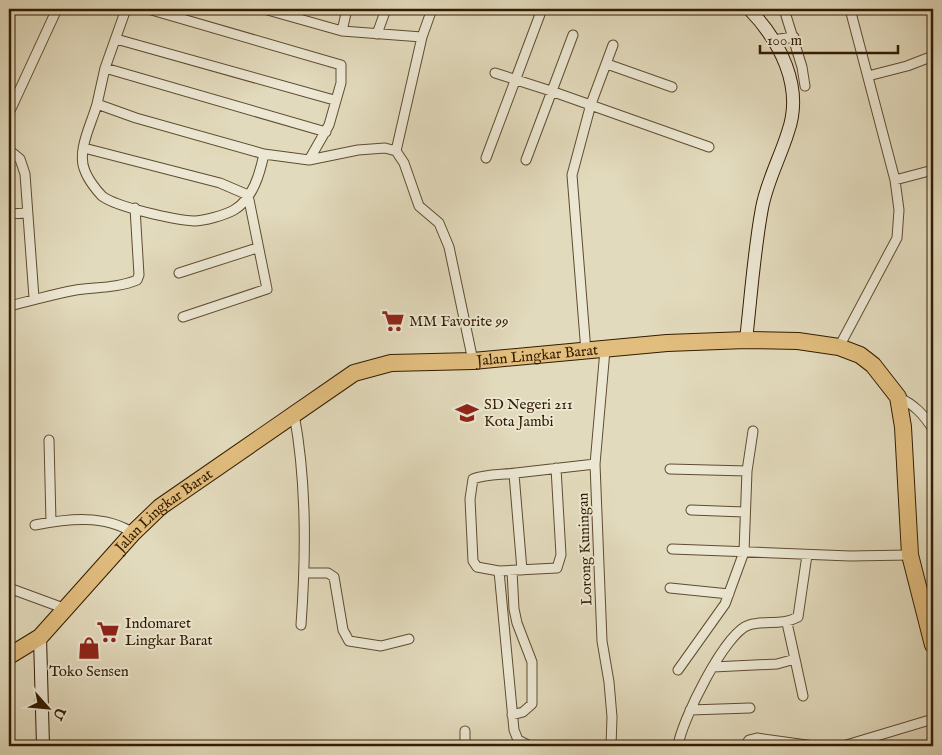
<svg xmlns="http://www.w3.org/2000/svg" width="942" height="755" font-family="'IM FELL English',serif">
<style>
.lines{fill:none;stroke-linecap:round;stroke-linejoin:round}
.street-casing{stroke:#5f4c2f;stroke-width:11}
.secondary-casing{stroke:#331c00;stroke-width:14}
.highway-casing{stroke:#331c00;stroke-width:18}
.street{stroke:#ece7d3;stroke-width:9}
.secondary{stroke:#ece7d3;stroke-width:12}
.highway{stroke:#e1bd7e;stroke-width:16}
.labels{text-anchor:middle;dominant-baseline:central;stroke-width:4;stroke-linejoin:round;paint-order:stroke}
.poi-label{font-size:15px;fill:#331c00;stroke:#ece7d3;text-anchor:start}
.street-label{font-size:15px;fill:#331c00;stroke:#ece7d3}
</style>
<rect width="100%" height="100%" fill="#e2dabc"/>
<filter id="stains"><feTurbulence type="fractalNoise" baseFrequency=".004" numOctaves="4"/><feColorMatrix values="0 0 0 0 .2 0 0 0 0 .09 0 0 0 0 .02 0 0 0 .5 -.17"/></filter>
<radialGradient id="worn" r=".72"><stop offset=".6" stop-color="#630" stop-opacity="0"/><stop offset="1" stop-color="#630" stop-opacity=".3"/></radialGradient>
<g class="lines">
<defs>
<path id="street" d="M126,9l-21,59 -8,36 39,14 128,36 45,6 49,-10 27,-2 11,3 8,12 15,43 20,17 10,24 24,114
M148,9l193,56v18l-12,42 -20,35
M264,9l78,22
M347,9l-5,22 80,6 -26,114
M784,9l18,58 3,19
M377,34l9,-25
M422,37l10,-28
M116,39l218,61
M772,40l22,-3
M607,64l65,23
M105,68l221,64
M495,73l56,18 158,56
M868,76l39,-10 26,-10
M97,104c-5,19 -21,47 -12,67 3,8 11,19 17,25 14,11 73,24 92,25 10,0 31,-6 40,-11 19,-11 26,-37 30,-56
M9,113l48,-104
M84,148l136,35 28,12 19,94 -84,28
M9,150l11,9 5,15 9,124
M486,158l56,-149
M526,160l47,-125
M895,180l38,-10
M9,214l18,-1
M179,273l78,-25
M9,306c22,-5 44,-12 67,-16 20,-3 42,-2 61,-10l2,-5 -4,-67
M839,347l58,-109 2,-28 -4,-30 -45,-171
M605,350l-10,114 7,177 7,41 3,35 -1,29
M586,352l-14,-177 19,-71 22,-59
M898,397c17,8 25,17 35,32
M294,414c13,69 12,141 7,211
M49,440l2,82
M556,468l5,87 -4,13 -58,3 -22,-4 -4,-6 -3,-62 3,-20c13,-5 28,-4 43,-6 26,-3 52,-6 79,-9
M670,469l77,2
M514,474l8,96
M691,510l53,2
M35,525c32,-6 70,-11 98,8
M672,549l178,7 60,-1
M499,571l15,159 4,10 12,6
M305,573h23l6,4 9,53 6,11 32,5 28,-7
M9,588l57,21
M670,588l59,6
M795,659l8,37
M713,667l64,-3 18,-5 -8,-36
M678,670l47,-66 19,-52 3,-81 6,-40
M690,710l60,-2
M512,715l11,-3 9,-8v-42l-15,-39 -3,-14 -2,-38
M465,746v-15
M678,746c3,-24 47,-114 71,-121 16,-5 33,1 49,-8l9,-62
M745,746l4,-6 8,-2 57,8
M843,746l90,-27"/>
<path id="secondary" d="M746,340c5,-44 8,-89 16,-132 5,-27 18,-50 26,-76 16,-45 -8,-91 -39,-123
M40,637l3,109"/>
<g id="highway">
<path id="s1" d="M9,656l31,-19 93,-104 27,-26 194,-134 37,-10 82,-2 194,-18 79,-3 52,1 41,6 21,8 13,10 25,32 5,30 7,128 23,90"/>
</g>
</defs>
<!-- street casing -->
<use href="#street" class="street-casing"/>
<!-- secondary casing -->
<use href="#secondary" class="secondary-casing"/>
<!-- highway casing -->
<use href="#highway" class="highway-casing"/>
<!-- street -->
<use href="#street" class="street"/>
<!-- secondary -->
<use href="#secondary" class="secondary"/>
<!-- highway -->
<use href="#highway" class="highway"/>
</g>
<!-- icons -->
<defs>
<symbol id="supermarket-bare" viewBox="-9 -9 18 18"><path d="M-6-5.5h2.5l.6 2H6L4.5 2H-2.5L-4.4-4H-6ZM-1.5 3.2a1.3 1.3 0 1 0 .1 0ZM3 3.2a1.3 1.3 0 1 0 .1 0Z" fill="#8f2418" stroke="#ece7d3" stroke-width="2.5" paint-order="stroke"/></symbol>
<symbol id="school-bare" viewBox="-9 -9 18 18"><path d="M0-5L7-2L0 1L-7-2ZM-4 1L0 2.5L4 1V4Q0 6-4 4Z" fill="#8f2418" stroke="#ece7d3" stroke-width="2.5" paint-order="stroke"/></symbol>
<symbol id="shop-bare" viewBox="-9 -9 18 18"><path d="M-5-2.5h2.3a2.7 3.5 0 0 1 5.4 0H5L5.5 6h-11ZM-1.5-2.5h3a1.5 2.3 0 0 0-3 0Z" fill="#8f2418" stroke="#ece7d3" stroke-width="2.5" paint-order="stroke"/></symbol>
</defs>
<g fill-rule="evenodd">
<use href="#supermarket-bare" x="377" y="305" width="32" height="32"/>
<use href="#school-bare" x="451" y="397" width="32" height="32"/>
<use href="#supermarket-bare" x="92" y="616" width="32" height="32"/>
<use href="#shop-bare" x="73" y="632" width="32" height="32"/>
</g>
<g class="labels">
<!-- poi labels -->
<g class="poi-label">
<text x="409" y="321">MM Favorite 99</text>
<text x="484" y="404">SD Negeri 211<tspan x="484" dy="17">Kota Jambi</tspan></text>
<text x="125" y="623">Indomaret<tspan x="125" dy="17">Lingkar Barat</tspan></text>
<text x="89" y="671" text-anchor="middle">Toko Sensen</text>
</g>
<!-- street labels -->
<g class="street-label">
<text stroke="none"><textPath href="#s1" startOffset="634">Jalan Lingkar Barat</textPath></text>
<text stroke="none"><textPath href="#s1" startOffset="214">Jalan Lingkar Barat</textPath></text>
<text transform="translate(585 549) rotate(-92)">Lorong Kuningan</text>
</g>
</g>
<!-- margin -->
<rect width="942" height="755" fill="none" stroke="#e2dabc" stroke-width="30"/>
<rect x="10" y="10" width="922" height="735" fill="none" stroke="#331c00" stroke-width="2.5"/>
<rect x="15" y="15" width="912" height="725" fill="none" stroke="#331c00"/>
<!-- north arrow -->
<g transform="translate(48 708) rotate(117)" stroke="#ece7d3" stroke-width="4" paint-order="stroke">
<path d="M0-4L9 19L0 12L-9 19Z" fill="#331c00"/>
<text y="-8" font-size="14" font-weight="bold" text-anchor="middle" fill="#331c00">U</text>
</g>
<!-- scale -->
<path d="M760 45v8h138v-8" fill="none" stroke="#331c00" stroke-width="2.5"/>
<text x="767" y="45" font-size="15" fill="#331c00" stroke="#ece7d3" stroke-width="4" paint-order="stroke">100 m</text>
<rect width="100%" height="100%" filter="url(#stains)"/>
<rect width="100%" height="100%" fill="url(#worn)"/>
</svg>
